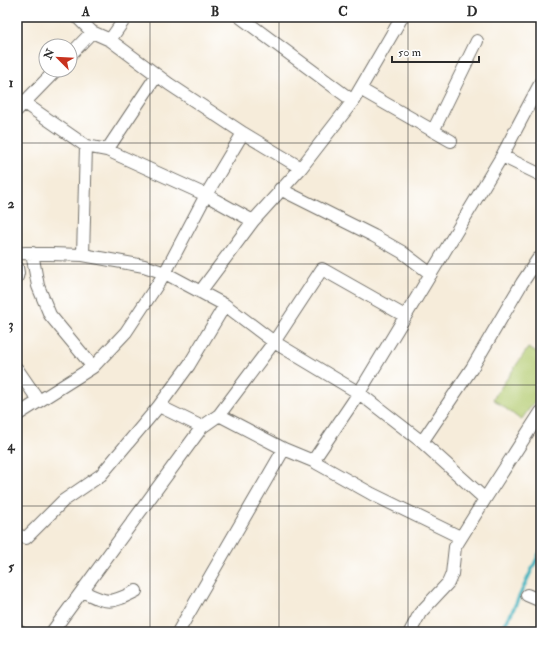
<svg xmlns="http://www.w3.org/2000/svg" width="558" height="649" font-family="'IM FELL Double Pica',serif">
<style>
.green{fill:#b3cb70;stroke:#6f7b4e}
.lines{fill:none;stroke-linecap:round;stroke-linejoin:round}
.stream{stroke:#45b4bf;stroke-width:3.5}
.minor-casing{stroke:#726f68;stroke-width:14}
.minor{stroke:#fff;stroke-width:12}
.grid{fill:none;stroke:#2b2b2b;stroke-width:1;stroke-opacity:0.55}
.neatline{fill:none;stroke:#2b2b2b;stroke-width:1.5}
.grid-label{font-size:13px;text-anchor:middle;font-weight:bold;fill:#2b2b2b}
</style>
<rect width="100%" height="100%" fill="#fff"/>
<filter id="ink" filterUnits="userSpaceOnUse"><feTurbulence type="fractalNoise" baseFrequency=".025" numOctaves="2"/><feDisplacementMap in="SourceGraphic" scale="8" xChannelSelector="R" yChannelSelector="G"/><feConvolveMatrix kernelMatrix="1 2 1 2 8 2 1 2 1" color-interpolation-filters="sRGB"/></filter>
<filter id="wash" filterUnits="userSpaceOnUse"><feTurbulence type="fractalNoise" baseFrequency=".012" numOctaves="4" result="noise"/><feDisplacementMap in="SourceGraphic" scale="16" xChannelSelector="R" yChannelSelector="G"/><feGaussianBlur stdDeviation="0.9" result="paint"/><feColorMatrix in="noise" values="0 0 0 0 0 0 0 0 0 0 0 0 0 0 0 0 0 1.4 0 .05"/><feComposite in="paint" operator="in"/></filter>
<g filter="url(#wash)">
<rect width="100%" height="100%" fill="#f6ecda"/>
<!-- green -->
<path class="green" d="M528,348l13,7v38l-20,27 -28,-21z"/>
<g class="lines">
<!-- stream -->
<path class="stream" d="M500,632l11,-18 30,-64"/>
</g>
</g>
<g filter="url(#ink)">
<g class="lines">
<defs>
<path id="minor" d="M77,17l15,15 18,8 59,44 74,49 58,35 -48,53 -53,71
M240,17l113,84
M110,40l16,-23
M70,55l22,-23
M360,89l91,52
M17,98l69,48 21,4 99,45 47,26
M17,110l39,-40
M433,131l44,-90
M107,150l50,-75
M502,156l39,19
M301,168l52,-67 49,-84
M280,189l94,47 28,16 29,22
M17,253l66,2 61,11 21,7 60,32 49,37 85,51 63,49 63,57 56,-87
M25,253h7l6,33 12,29 43,52 33,-35 39,-59 41,-78 37,-62
M83,255l3,-109
M17,267l1,6 -1,4
M17,369l22,32
M159,406l30,-41 36,-60
M17,415l76,-48
M219,415l65,34 29,12 59,33 88,43
M422,442l50,-74 50,-85 16,-24 3,1
M313,461l46,-68 143,-237 39,-74
M17,535l9,3 37,-37 38,-26 58,-69 43,21
M82,591c26,13 28,13 54,0
M527,595l14,6
M17,630l3,2
M52,632l150,-205 17,-12 55,-73 48,-73 83,47
M178,632l106,-183
M410,632l10,-19 28,-30 4,-9 3,-27 30,-48"/>
</defs>
<!-- minor casing -->
<use href="#minor" class="minor-casing"/>
<!-- minor -->
<use href="#minor" class="minor"/>
</g>
</g>
<!-- grid -->
<path class="grid" d="M150,17v615M279,17v615M408,17v615M17,143h524M17,264h524M17,385h524M17,506h524"/>
<!-- margin -->
<rect width="558" height="649" fill="none" stroke="#fff" stroke-width="44"/>
<!-- north arrow -->
<g transform="translate(58 58) rotate(294)"><circle r="19" fill="#ffffff" stroke="#aaaaaa"/>
<path d="M0-3L7 15L0 10L-7 15Z" fill="#c8321e"/>
<text y="-6" font-size="11" font-weight="bold" text-anchor="middle" fill="#2b2b2b">N</text>
</g>
<!-- scale -->
<path d="M392 56v6h87v-6" fill="none" stroke="#2b2b2b" stroke-width="2"/>
<text x="398" y="56" font-size="12" fill="#2b2b2b" stroke="#ffffff" stroke-width="3" paint-order="stroke">50 m</text>
<rect x="22" y="22" width="514" height="605" class="neatline"/>
<g class="grid-label">
<text x="86" y="16">A</text>
<text x="215" y="16">B</text>
<text x="343" y="16">C</text>
<text x="472" y="16">D</text>
<text x="11" y="87">1</text>
<text x="11" y="208">2</text>
<text x="11" y="329">3</text>
<text x="11" y="450">4</text>
<text x="11" y="571">5</text>
</g>
</svg>
